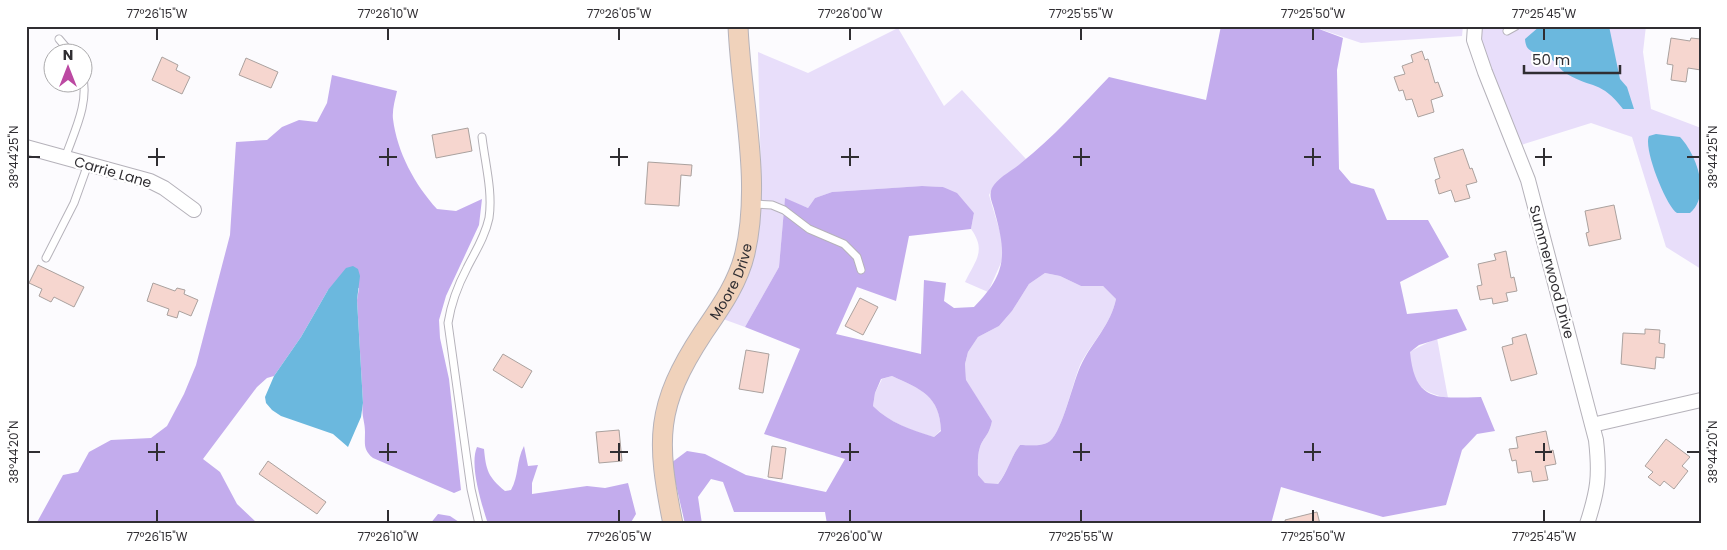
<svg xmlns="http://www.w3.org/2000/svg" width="1727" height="550" font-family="Poppins,sans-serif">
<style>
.green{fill:#e8defa}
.forest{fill:#c3aced;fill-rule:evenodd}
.water{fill:#6bb8de}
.building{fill:#f6d6cf;stroke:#aaa19e}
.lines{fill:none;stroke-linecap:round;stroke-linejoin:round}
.lane-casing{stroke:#b5b2ba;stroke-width:9}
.street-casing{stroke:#b5b2ba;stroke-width:16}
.secondary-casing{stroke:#b5b2ba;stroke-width:21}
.lane{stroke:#fff;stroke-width:7}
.street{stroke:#fff;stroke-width:14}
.secondary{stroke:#f0d2bb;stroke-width:19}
.ticks{fill:none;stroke:#302e32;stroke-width:2}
.labels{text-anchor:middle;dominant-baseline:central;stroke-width:4.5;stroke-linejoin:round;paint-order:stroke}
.street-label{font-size:14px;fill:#302e32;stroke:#fff}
.neatline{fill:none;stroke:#302e32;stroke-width:2}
.ticks-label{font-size:12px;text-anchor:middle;fill:#302e32}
</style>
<rect width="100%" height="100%" fill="#fcfbfe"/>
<!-- green -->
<path class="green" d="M1311,26h152l-1,10 -101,7z
M1480,26h166l-3,26 8,57 50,19v141l-35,-22 -34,-110 -41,-14 -70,22c-13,-34 -39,-83 -41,-119z
M898,28l46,78 18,-16 64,69 -32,26 -5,10 14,47 1,14 -16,36 -23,-10c10,-21 22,-31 6,-53l3,-16 -31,-26 -20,-1 -91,6 -17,6 -7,10 -23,-9 -6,68 -34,60 -22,-8 27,-50 6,-24 5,-66 -3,-127 50,21z
M1045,273l15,3 21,10h22l13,13c-5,25 -23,42 -35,64 -8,17 -18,67 -31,78 -8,6 -21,4 -30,4 -10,13 -12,27 -23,40l-12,-2 -7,-8c0,-9 -1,-19 2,-28 4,-11 9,-11 12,-26l-26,-40 -1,-17 3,-12 10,-15 21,-11 13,-15 17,-27z
M1437,338l11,60c-30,-6 -35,-16 -39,-46z
M892,376c29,13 48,20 49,54l-7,7c-22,-6 -44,-14 -61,-31l2,-13 7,-14z"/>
<!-- forest -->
<path class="forest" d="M1221,26h90l32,12 -6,32 2,99 12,14 23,6 13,31h41l21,37 -49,25 7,32 50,-5 10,21 -48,15 -9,7c5,51 27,46 71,45l14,34 -18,3 -15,16 -16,55 -63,12 -102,-30 -10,37h-444l-2,-12h-91l-11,-30 -12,-3 -13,18 4,27h-17l-14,-61 16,-12 18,3 41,21 80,17 19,-33 -81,-25 36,-85 -55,-22 34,-60 6,-69 23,10 7,-10 17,-6 90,-6 21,1 14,6 17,20 -3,16 -62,7 -13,65 -39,-14 -21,47 85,20 3,-74 22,3 -2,18 10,7 20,-1c32,-33 33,-51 21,-94 -2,-10 -7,-16 -3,-25 5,-10 21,-18 29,-25 32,-25 60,-57 88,-86l97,23zM1045,273l15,3 21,10h22l13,13c-5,25 -23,42 -34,64 -9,17 -19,67 -32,78 -8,6 -21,4 -30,4 -10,13 -12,27 -22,39l-13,-1 -7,-8c0,-9 -1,-19 2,-28 4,-11 9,-11 12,-26l-26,-41 -1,-16 3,-12 10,-15 21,-11 13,-15 17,-27zM892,376c29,13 48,20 49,55l-7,6c-23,-7 -44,-14 -61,-31l2,-13 6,-14z
M332,75l65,16c-2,9 -5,19 -4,28 4,33 22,66 44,90l19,2 26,-12 -3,26 -33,71 -7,24 1,18 9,41 12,111 -7,3 -81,-35c-10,-8 -8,-14 -8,-26 0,-11 -4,-16 -2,-29l-6,-103 2,-12 -31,2 -27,47 -27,39 -7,2 -10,9 -54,72 17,13 17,32 21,20h-222l27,-49 15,-3 11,-20 22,-12 40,-2 16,-12 17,-32 12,-29 34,-130 6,-93 31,-2 15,-13 17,-7 18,2 10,-19z
M524,446l4,20 10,-1 -6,18v11l55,-8 18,2 23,-5 8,31 -6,10h-142c-6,-19 -19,-59 -11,-77l7,2c2,21 4,28 21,42l6,-1c8,-14 5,-29 13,-44z
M438,514l12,2 12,8h-32z"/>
<!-- water -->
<path class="water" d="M1540,26h69l11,53 7,8 7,22h-11c-22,-29 -31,-20 -56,-35 -7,-4 -11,-12 -17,-16 -12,-8 -24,-2 -25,-19z
M1656,134l24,3c17,18 31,58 10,76h-13c-11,-7 -34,-65 -28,-77z
M353,266l5,3 2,7 -3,24 6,103 -2,14 -13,30 -15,-13 -52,-18 -9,-6 -6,-7 -1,-6 9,-21 27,-39 27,-47 18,-22z"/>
<!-- building -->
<path class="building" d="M1671,38l19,3 1,-3 10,1v31l-13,-2 -2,14 -15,-2 2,-15 -6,-1z
M1422,51l3,9 3,-1 7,24 3,-1 5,14 -12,4 3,12 -16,5 -6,-18 -6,1 -3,-10 -4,1 -5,-14 11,-3 -3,-8 11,-4 -2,-7z
M162,57l16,8 -2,5 14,7 -8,17 -30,-14z
M246,58l32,14 -7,16 -32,-13z
M468,128l4,23 -36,7 -4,-23z
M1463,149l7,20 2,-1 5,14 -11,3 4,13 -15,4 -4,-12 -12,4 -4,-14 5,-2 -6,-20z
M648,162l44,3 -1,11 -10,-1 -2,31 -34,-2z
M1614,205l7,34 -32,7 -3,-13 3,-1 -4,-21z
M1506,251l5,27 3,-1 3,14 -11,2 2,8 -15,3 -1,-6 -12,2 -3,-14 5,-1 -4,-21 18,-4 -2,-6z
M38,265l46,22 -10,20 -20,-10 -3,5 -12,-6 3,-7 -13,-6z
M153,283l22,8 2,-3 8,2 -1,4 14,6 -7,16 -12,-5 -2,7 -10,-3 2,-6 -22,-8z
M860,298l18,9 -15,28 -18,-9z
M1645,329l15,1 -1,13 6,1 -1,14 -8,-1 -1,12 -34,-5 2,-31 22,1z
M1526,334l11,40 -26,7 -9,-34 11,-3 -1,-6z
M746,350l23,4 -6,39 -24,-4z
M503,354l29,17 -10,17 -29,-18z
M619,430l3,31 -23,2 -3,-31z
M1546,431l4,20 3,-1 3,14 -11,2 3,14 -15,2 -2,-11 -13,2 -2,-13 -4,1 -3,-12 9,-1 -2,-11z
M1666,439l24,18 -8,9 6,5 -14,18 -10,-8 -4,5 -12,-9 5,-5 -8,-6z
M772,446l14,2 -4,31 -14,-2z
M268,461l58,41 -9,12 -58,-40z
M1317,512l3,12h-34l-1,-4z"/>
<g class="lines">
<defs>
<path id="lane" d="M1507,31l9,-5
M59,39l11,13
M65,158c9,-26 25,-56 17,-84
M753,204l19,1 12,5 25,19 35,15 13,13 4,13
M46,258l28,-55 14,-39
M479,524l-8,-35 -23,-166c3,-19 10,-38 19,-55 8,-16 18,-31 22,-50 4,-26 -4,-55 -7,-81"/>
<path id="street" d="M1475,26l-1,14 11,32 43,108 68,260c4,36 2,50 -9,84
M26,147l124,34 14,7 30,22
M1592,425l109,-25"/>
<g id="secondary">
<path id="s1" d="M673,524c-17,-84 -18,-118 30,-191 17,-25 35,-50 42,-80 17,-73 -4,-153 -7,-227"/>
</g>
</defs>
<!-- lane casing -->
<use href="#lane" class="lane-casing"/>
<!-- street casing -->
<use href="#street" class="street-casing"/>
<!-- secondary casing -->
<use href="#secondary" class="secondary-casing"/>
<!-- lane -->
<use href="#lane" class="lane"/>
<!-- street -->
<use href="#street" class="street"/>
<!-- secondary -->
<use href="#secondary" class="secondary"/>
</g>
<!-- ticks -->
<path class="ticks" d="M157,28v12M388,28v12M619,28v12M850,28v12M1081,28v12M1313,28v12M1544,28v12M157,148v18M388,148v18M619,148v18M850,148v18M1081,148v18M1313,148v18M1544,148v18M28,157h12M148,157h17M379,157h18M610,157h18M841,157h18M1073,157h17M1304,157h17M1535,157h17M1687,157h13M157,443v18M388,443v18M619,443v18M850,443v18M1081,443v18M1313,443v18M1544,443v18M28,452h12M148,452h17M379,452h18M610,452h18M841,452h18M1073,452h17M1304,452h17M1535,452h17M1687,452h13M157,510v12M388,510v12M619,510v12M850,510v12M1081,510v12M1313,510v12M1544,510v12"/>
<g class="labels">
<!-- street labels -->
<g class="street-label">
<text transform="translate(113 172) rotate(16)">Carrie Lane</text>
<text transform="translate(1552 272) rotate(75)">Summerwood Drive</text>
<text stroke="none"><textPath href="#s1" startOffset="260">Moore Drive</textPath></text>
</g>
</g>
<!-- border -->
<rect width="1727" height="550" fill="none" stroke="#ffffff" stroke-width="55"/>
<!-- north arrow -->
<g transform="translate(68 68)"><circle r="24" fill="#ffffff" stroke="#acabad"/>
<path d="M0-4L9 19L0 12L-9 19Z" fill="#bc49a2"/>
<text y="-8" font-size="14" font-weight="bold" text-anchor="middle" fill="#302e32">N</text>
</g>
<!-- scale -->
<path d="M1524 65v8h96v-8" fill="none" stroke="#302e32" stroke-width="2.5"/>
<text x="1532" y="65" font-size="15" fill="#302e32" stroke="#ffffff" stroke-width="4" paint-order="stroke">50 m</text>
<rect x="28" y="28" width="1672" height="494" class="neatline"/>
<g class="ticks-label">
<text x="157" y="18">77°26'15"W</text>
<text x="388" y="18">77°26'10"W</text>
<text x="619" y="18">77°26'05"W</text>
<text x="850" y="18">77°26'00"W</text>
<text x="1081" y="18">77°25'55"W</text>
<text x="1313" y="18">77°25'50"W</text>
<text x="1544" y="18">77°25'45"W</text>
<text transform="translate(14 157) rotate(-90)" y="4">38°44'25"N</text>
<text transform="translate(1713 157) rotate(-90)" y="4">38°44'25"N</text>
<text transform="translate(14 452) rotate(-90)" y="4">38°44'20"N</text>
<text transform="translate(1713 452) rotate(-90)" y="4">38°44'20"N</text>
<text x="157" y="541">77°26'15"W</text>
<text x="388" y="541">77°26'10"W</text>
<text x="619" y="541">77°26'05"W</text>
<text x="850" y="541">77°26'00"W</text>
<text x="1081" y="541">77°25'55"W</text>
<text x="1313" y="541">77°25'50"W</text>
<text x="1544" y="541">77°25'45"W</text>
</g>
</svg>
